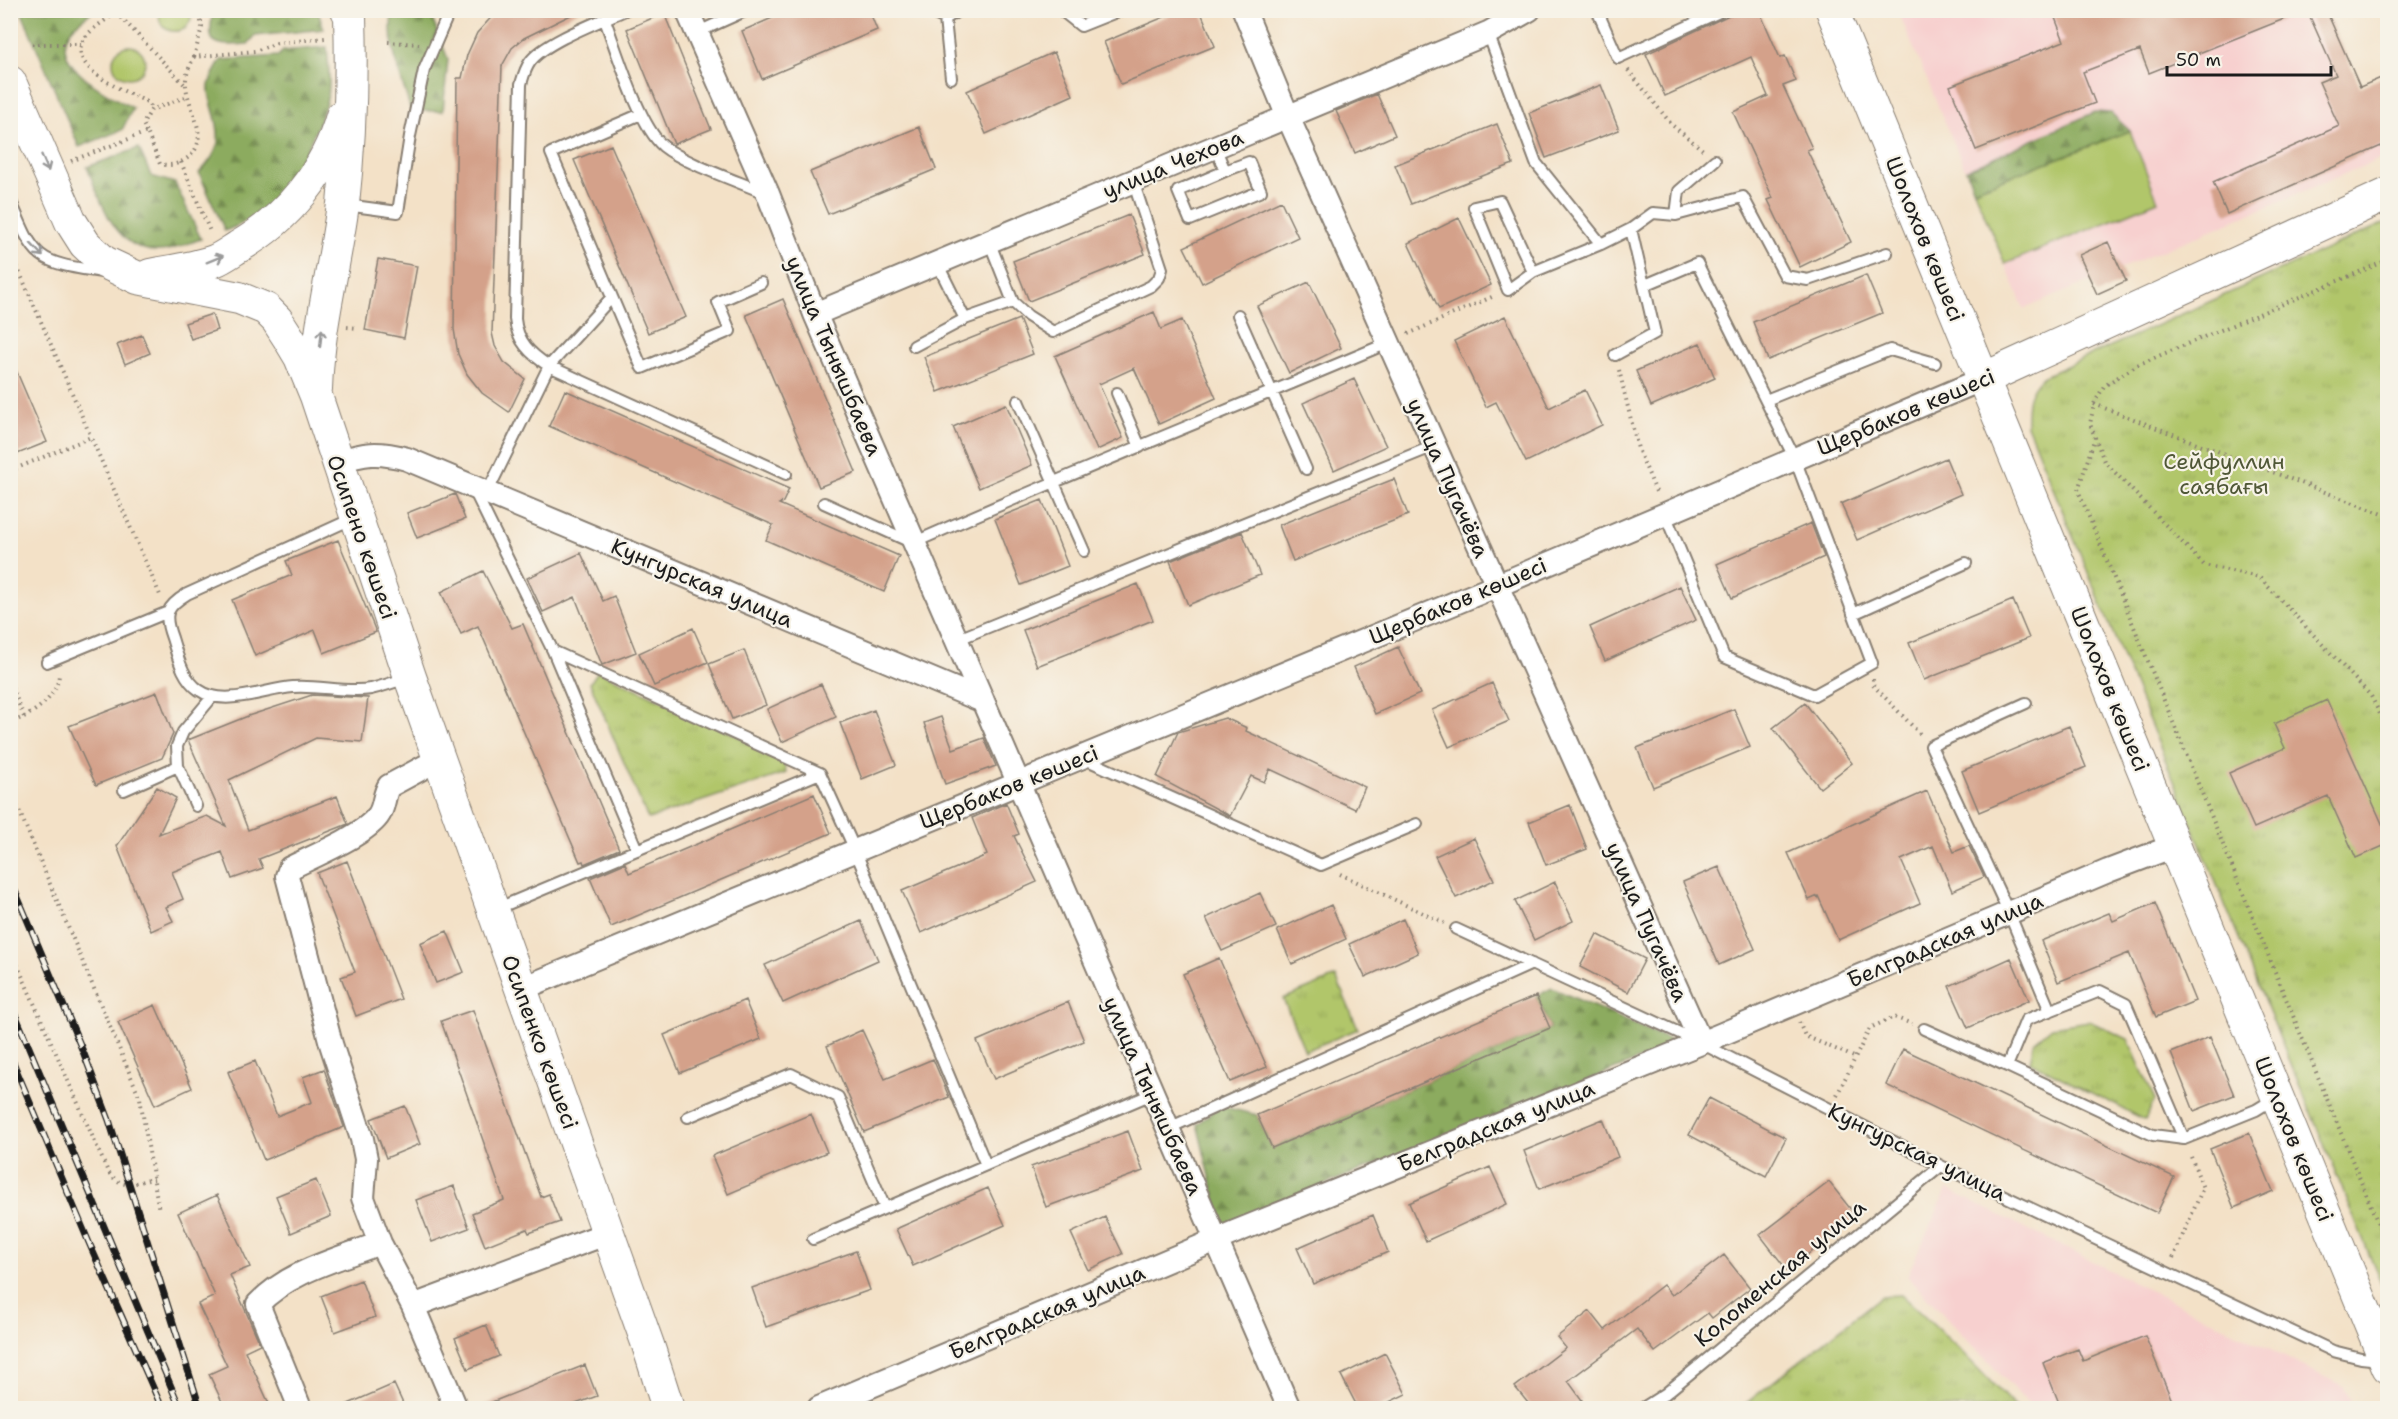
<svg xmlns="http://www.w3.org/2000/svg" width="2398" height="1419" font-family="'Shantell Sans',sans-serif">
<style>
.built{fill:#f7d0cf}
.grass{fill:#b1c66a;stroke:#667143;stroke-width:1.5}
.forest{fill:url(#forest-firs);stroke:#54643d;stroke-width:1.5}
.park{fill:url(#park-tufts);stroke:#667143;stroke-width:1.5}
.building{fill:#d4a18a}
.lines{fill:none;stroke-linecap:round;stroke-linejoin:round}
.lane-casing{stroke:#887e72;stroke-width:14}
.street-casing{stroke:#887e72;stroke-width:26}
.secondary-casing{stroke:#887e72;stroke-width:34}
.path{stroke:#887e72;stroke-width:4;stroke-dasharray:1.5 4.5;stroke-linecap:butt}
.lane{stroke:#fff;stroke-width:10}
.street{stroke:#fff;stroke-width:22}
.secondary{stroke:#fff;stroke-width:32}
.rail-casing{stroke:#1c1c1c;stroke-width:7}
.rail{stroke:#f7f3e8;stroke-width:4.5;stroke-dasharray:14;stroke-linecap:butt}
.oneway{stroke:#999}
.labels{text-anchor:middle;dominant-baseline:central;stroke-width:4.5;stroke-linejoin:round;paint-order:stroke}
.street-label{font-size:22px;fill:#1c1c1c;stroke:#f7f3e8}
.park-label{font-size:22px;fill:#505837;stroke:#f7f3e8}
</style>
<defs>
<pattern id="forest-firs" width="22" height="20" patternUnits="userSpaceOnUse" patternTransform="scale(1.5)"><rect width="22" height="20" fill="#8cab5e"/><path d="M5 1l3.5 6h-7zM16 11l3.5 6h-7z" fill="#728a4d"/></pattern>
<pattern id="park-tufts" width="24" height="20" patternUnits="userSpaceOnUse" patternTransform="scale(1.5)"><rect width="24" height="20" fill="#b1c66a"/><path d="M3 7l-1-3M5 7V3M7 7l1-3M15 17l-1-3M17 17v-4M19 17l1-3" fill="none" stroke="#98aa5b"/></pattern>
</defs>
<rect width="100%" height="100%" fill="#f7f3e8"/>
<filter id="ink" filterUnits="userSpaceOnUse"><feTurbulence type="fractalNoise" baseFrequency=".0167" numOctaves="2"/><feDisplacementMap in="SourceGraphic" scale="12" xChannelSelector="R" yChannelSelector="G"/><feConvolveMatrix kernelMatrix="1 2 1 2 8 2 1 2 1" color-interpolation-filters="sRGB"/></filter>
<filter id="wash" filterUnits="userSpaceOnUse"><feTurbulence type="fractalNoise" baseFrequency=".008" numOctaves="4" result="noise"/><feDisplacementMap in="SourceGraphic" scale="24" xChannelSelector="R" yChannelSelector="G"/><feGaussianBlur stdDeviation="1.35" result="paint"/><feColorMatrix in="noise" values="0 0 0 0 0 0 0 0 0 0 0 0 0 0 0 0 0 1.4 0 .05"/><feComposite in="paint" operator="in"/></filter>
<g filter="url(#wash)">
<rect width="100%" height="100%" fill="#f3e1c7"/>
<!-- built -->
<path class="built" d="M1898,11h425l62,146 -361,152z
M1947,1189l396,197 11,22h-322l-125,-132z"/>
<!-- grass -->
<path class="grass" d="M160,10l30,1 1,8 -5,9c-15,8 -30,0 -26,-18z
M113 62a16 16 0 1 1 32 0a16 16 0 1 1-32 0Z
M2130,131l28,70 -153,63 -31,-74z"/>
<!-- forest -->
<path class="forest" d="M21,11h72c-9,7 -21,14 -26,26 -13,31 45,60 66,71l-11,22 -43,17z
M212,11h106l6,18 -69,7 -7,8c-10,0 -34,5 -37,-8 -2,-7 2,-18 1,-25z
M393,11h42l-4,5 17,43 -5,52h-32c-8,-28 -26,-73 -18,-100z
M327,47c1,13 3,28 2,41 -2,17 -9,33 -16,48 -20,46 -40,77 -88,95l-26,-58c22,-22 23,-35 14,-64 -2,-8 -5,-15 -4,-23 1,-9 8,-18 12,-26l57,-4 5,-5z
M2095,112l16,1 19,18 -156,59 -8,-20z
M139,148l12,28 24,7 26,56c-13,4 -30,13 -45,12 -42,-1 -56,-52 -69,-84z
M1552,988l127,56 -457,181 -25,-101 23,-18 37,9 15,33 278,-120 -14,-32z"/>
<!-- park -->
<path class="park" d="M2387,222v1075l-360,-872c0,-21 -1,-32 15,-48z
M598,671l185,86 3,16 -138,46 -58,-136z
M1336,977l22,52 -53,22 -22,-52z
M2089,1021l39,18 27,61 -10,20 -115,-58 4,-20 18,-15z
M1901,1295l56,52 59,61h-276l142,-112z"/>
<g id="blocks">
<!-- building -->
<path class="building" d="M498,10h83l-57,28 -12,10 -10,18 -10,267 3,13 9,16 21,17 -16,33 -27,-19 -15,-19 -9,-20 -4,-25 3,-251h5l5,-23 10,-22z
M791,10h78l8,20 -115,49 -20,-48z
M1181,10h19l15,36 -94,38 -17,-42z
M1740,10h19l21,48 5,-2 11,25 -13,5 29,62 -5,2 44,92 -51,25 -32,-67 5,-2 -40,-86 35,-16 -17,-39 -86,39 -19,-42z
M2052,10h251l1,1 -155,62 -9,-23 -57,22 12,31 -119,47 -26,-64 114,-45z
M2307,10h19l34,77 28,-12v68l-161,71 -14,-32 126,-56 -20,-44 17,-7z
M664,13l47,116 -37,15 -47,-115z
M1054,52l19,43 -87,39 -19,-43z
M1601,85l18,45 -73,28 -17,-45z
M1377,94l18,41 -40,18 -19,-42z
M1497,124l16,40 -102,40 -16,-39z
M919,127l17,42 -108,45 -18,-42z
M611,145l75,172 -38,16 -74,-173z
M1281,201l17,36 -96,46 -18,-36z
M1129,215l16,39 -116,47 -16,-40z
M1459,218l32,67 -52,24 -31,-66z
M2108,242l18,39 -29,13 -18,-39z
M378,259l39,7 -13,72 -39,-8z
M1866,275l16,38 -114,47 -15,-38z
M1309,282l32,66 -52,25 -32,-67z
M783,299l73,173 -37,15 -73,-172z
M1154,312l7,17 21,-9 34,78 -57,26 -25,-56 -35,16 24,54 -26,12 -42,-94z
M212,314l5,16 -26,9 -6,-16z
M1505,316l44,92 36,-18 17,35 -76,37 -30,-60 -10,5 -32,-66z
M1019,319l14,35 -95,38 -14,-35z
M142,335l8,18 -25,11 -8,-19z
M1700,343l15,35 -64,28 -15,-35z
M10,356l37,86 -37,15z
M1354,379l32,67 -52,24 -31,-67z
M565,390l224,99 -6,13 -4,2 120,52 -15,36 -118,-52 7,-15 -224,-99z
M1006,404l26,61 -53,23 -26,-61z
M1946,458l15,36 -104,46 -16,-36z
M1394,479l14,36 -115,46 -14,-36z
M455,494l10,25 -48,19 -10,-25z
M1042,500l26,66 -47,19 -26,-66z
M1811,523l13,34 -92,41 -15,-34z
M1242,532l18,43 -72,30 -18,-44z
M338,540l38,92 -52,21 -9,-23 -60,26 -23,-56 60,-25 -6,-14z
M581,553l22,48 11,-5 22,56 -34,13 -27,-68 -32,15 -16,-34z
M483,571l29,57 11,-4 96,225 -35,15 -1,-3 -3,1 -102,-236 -17,8 -20,-42z
M1138,584l15,36 -116,46 -14,-36z
M1680,586l16,34 -91,41 -15,-34z
M2013,600l16,38 -105,42 -15,-37z
M693,628l15,34 -54,24 -15,-33z
M1398,647l22,47 -45,20 -21,-47z
M744,650l22,55 -34,14 -23,-55z
M1492,683l17,38 -60,26 -17,-37z
M821,684l15,33 -54,25 -15,-33z
M157,692l16,42 -11,24 -66,27 -27,-59z
M312,695l56,3 -6,44 -46,-4 -87,42 19,50 89,-34 11,28 -89,35 4,9 -31,11 -10,-27 -50,20 11,27 -17,8 7,14 -22,10 -34,-85 40,-59 19,11 -17,36 48,-18 19,10 -38,-86 60,-24z
M2327,700l61,137v7l-32,14 -28,-62 -74,32 -25,-55 56,-25 -11,-24z
M1805,703l47,60 -32,25 -47,-60z
M1734,709l16,38 -97,40 -16,-39z
M874,710l22,55 -34,14 -22,-56z
M941,717l12,32 31,-11 12,28 -51,18 -21,-61z
M1225,718l22,10 -1,3 119,56 -10,22 -85,-40 -6,13 -13,-6 -21,40 -73,-39 21,-45z
M2069,726l17,41 -107,45 -17,-41z
M1927,791l27,61 15,-6 15,31 -32,14 -19,-45 -32,14 19,43 -82,37 -20,-44 -9,4 -21,-47z
M814,794l17,39 -220,94 -21,-49 35,-15 4,10z
M1006,803l13,31 -5,2 23,46 -116,51 -19,-42 85,-36 -15,-37z
M1570,805l17,44 -41,16 -17,-43z
M1474,838l20,42 -38,18 -21,-42z
M347,861l54,138 -45,17 -15,-39 14,-5 -38,-99z
M1719,867l36,82 -36,16 -36,-83z
M1555,882l18,39 -39,19 -19,-39z
M1260,893l16,34 -54,24 -16,-33z
M2155,903l40,98 -39,16 -27,-64 -71,29 -17,-41 68,-28 4,8z
M1331,905l15,34 -54,25 -15,-34z
M1403,919l15,34 -53,24 -16,-33z
M861,921l17,39 -95,43 -18,-38z
M447,931l17,41 -28,11 -16,-40z
M1597,934l48,25 -17,33 -48,-25z
M1219,958l48,109 -37,15 -47,-108z
M2011,958l18,42 -61,28 -19,-42z
M1536,996l14,32 -278,120 -15,-33z
M745,1000l16,39 -81,34 -16,-38z
M1068,1002l16,39 -90,38 -17,-38z
M155,1005l37,83 -37,17 -37,-83z
M473,1010l68,187 8,-3 11,28 -31,11 -2,-4 -42,17 -13,-33 32,-13 -63,-179z
M862,1030l23,49 48,-20 16,38 -85,35 -37,-86z
M2210,1037l24,58 -40,16 -23,-58z
M1903,1049l271,128 -17,36 -271,-128z
M255,1061l22,55 35,-14 -9,-25 21,-8 20,58 -80,33 -36,-88z
M1709,1098l77,40 -20,38 -77,-41z
M405,1106l15,38 -34,14 -15,-39z
M811,1114l16,38 -99,42 -16,-38z
M1603,1119l15,38 -79,32 -15,-38z
M1128,1131l15,40 -97,36 -15,-40z
M2249,1133l24,58 -39,17 -24,-59z
M1490,1167l17,37 -81,37 -17,-38z
M316,1180l15,36 -40,17 -15,-37z
M1829,1182l28,35 -70,53 -27,-35z
M454,1186l15,42 -37,14 -16,-42z
M988,1188l17,37 -92,41 -17,-37z
M217,1195l33,72 -20,8 30,69 -15,7 26,57h-46l-16,-34 18,-8 -29,-62 17,-8 -37,-83z
M1373,1215l15,37 -75,32 -16,-36z
M1105,1217l18,37 -35,16 -17,-37z
M856,1251l14,39 -104,37 -14,-39z
M1724,1255l26,33 -38,30 -4,-5 -53,39 -18,-23 -69,52 14,19 -11,8h-39l-17,-21 51,-39 -9,-11 33,-26 15,19 58,-45 9,10z
M361,1280l14,37 -40,15 -14,-36z
M486,1325l13,31 -31,13 -13,-31z
M2145,1336l30,72h-114l-18,-45 35,-14 5,12z
M1385,1353l21,41 -29,14h-19l-17,-33z
M585,1365l12,31 -32,12h-88z
M394,1384l11,24h-66z"/>
</g>
</g>
<g filter="url(#ink)">
<use href="#blocks" fill-opacity="0" stroke="#887e72" stroke-width="1.5"/>
<g class="lines">
<defs>
<path id="lane" d="M625,10c-24,11 -81,32 -95,52 -5,7 -7,15 -9,22l-6,235c2,22 15,35 34,47l237,108
M926,10l19,9 14,-9
M947,10l-2,9 6,59
M1061,10l20,16 40,-16
M1597,10l21,48 99,-45
M605,20c12,32 34,105 58,126 21,17 74,35 102,47
M696,33l51,-23
M1488,33l48,130 65,81 -68,28 -25,18 -34,-83 26,-6 33,71
M641,114l-90,39 91,215 88,-37 -12,-29 43,-19
M1215,147l10,24 24,-9 12,29 -71,29 -12,-29 47,-20
M10,199c25,61 26,63 92,73
M346,205l52,7 12,-76 14,-66 26,-60
M1676,215l67,-18 42,79 23,4 79,-27
M989,241l24,61
M1601,244l30,-15 22,-16 23,2 3,-24 36,-31
M937,263l28,56
M1645,285l52,-22 98,196 77,204 -58,32 -90,-38 -59,-143
M1238,315l68,154
M914,346l51,-27 48,-17 15,14 25,16 98,-46 8,-8 3,-9 -29,-88
M1615,355l40,-22 -24,-104
M1117,393l23,54
M1766,400l124,-50 45,13
M1018,401l66,150
M474,490l79,161 84,199
M487,493l62,-127 63,-69
M824,503l89,40c157,-70 317,-133 475,-200
M354,518l-167,76c-21,13 -24,20 -15,44 6,19 10,40 27,52 25,18 66,-1 94,-3 25,-2 53,6 78,2 12,-3 24,-7 35,-11
M1853,614l113,-51
M956,640l478,-194
M553,651l267,122 35,77 131,315
M47,662l121,-50
M2026,703l-95,43 78,167 41,98
M1085,759l236,106 96,-41
M178,766l18,40
M124,790l54,-24 -1,-20 6,-14 30,-36
M496,909l324,-136
M1456,929l245,114 240,123 392,185 28,7 20,2
M2100,991l26,13 58,135 -31,-4 -146,-69 19,-46z
M1924,1029l83,37
M688,1117l103,-43 47,23 47,111
M1169,1128l363,-164
M2184,1139l72,-29 18,-11
M813,1239l339,-145
M1643,1408l22,-14 276,-228"/>
<path id="street" d="M687,10l81,184 47,120 168,387
M1244,10l44,107 413,926
M815,314l673,-281 41,-23
M336,462c29,-9 41,-11 71,-3l576,242 306,707
M439,759l-50,27c-6,9 -4,21 -11,30 -15,20 -64,40 -88,52l-3,8 44,168 31,95 4,20 -3,39 17,45 33,63 43,102
M521,989l975,-403 487,-207
M413,1306l195,-73
M300,1408l-42,-104c31,-33 81,-45 122,-61
M819,1408l416,-176 466,-189 407,-172 66,-25"/>
<path id="secondary" d="M1832,10l556,1357
M10,82l61,140 14,22 19,18 34,16 101,20 27,11 11,11 11,17 12,20 16,39 94,281 238,668 20,63
M150,275c21,-4 44,-7 64,-14 8,-3 16,-9 24,-14 49,-28 89,-76 104,-131
M1983,379l405,-185
M316,389c2,-63 19,-123 27,-185 7,-63 9,-125 7,-188l-3,-6"/>
</defs>
<!-- lane casing -->
<use href="#lane" class="lane-casing"/>
<!-- street casing -->
<use href="#street" class="street-casing"/>
<!-- secondary casing -->
<use href="#secondary" class="secondary-casing"/>
<!-- path -->
<path class="path" d="M109,10l3,6
M120,10c-11,8 -25,16 -33,25 -28,32 41,57 62,68l2,7
M117,13l68,72
M388,42l31,2
M32,44h49
M194,57l8,-30 -3,-17
M1628,70l44,55 31,25
M147,132l-4,-8 8,-14 37,-14
M71,161l76,-29 13,32c10,2 17,1 26,-5 28,-19 1,-50 0,-74 -1,-10 4,-19 8,-28l61,-6 22,-8 48,-5
M181,162l30,72
M10,250l81,187
M2388,260l-251,105 -33,21 -10,18 -4,20 14,37 100,104 55,12 112,119 17,34
M347,327l11,1
M1408,334l86,-38
M1619,370l19,79 19,45
M2094,404l294,112
M2095,437l-17,53 310,758
M10,471l81,-34 69,158
M1873,679v6l49,51
M10,682l14,35 -14,6
M24,717c17,-9 35,-24 35,-44
M10,789l130,309 19,113
M1340,874l104,49
M10,948l98,224c18,20 23,10 46,7
M1799,1022l6,14 49,21
M1837,1095l33,-67 24,-11 18,7
M2173,1258l30,-70 -13,-34"/>
<!-- lane -->
<use href="#lane" class="lane"/>
<!-- street -->
<use href="#street" class="street"/>
<!-- secondary -->
<use href="#secondary" class="secondary"/>
<defs>
<path id="rail" d="M10,879l74,175 25,66 91,288
M10,1002l170,406
M10,1055l80,190 72,163"/>
</defs>
<!-- rail casing -->
<use href="#rail" class="rail-casing"/>
<!-- rail -->
<use href="#rail" class="rail"/>
</g>
<!-- one-way arrows -->
<defs><path id="oneway-shaft" d="M-6 0H5M1.5-3L5.5 0L1.5 3" fill="none" stroke-width="1.6" stroke-linecap="round" stroke-linejoin="round" transform="scale(1.5)"/></defs>
<g class="oneway">
<use href="#oneway-shaft" transform="translate(45 163) rotate(67)"/>
<use href="#oneway-shaft" transform="translate(37 250) rotate(47)"/>
<use href="#oneway-shaft" transform="translate(215 259) rotate(-22)"/>
<use href="#oneway-shaft" transform="translate(321 338) rotate(-84)"/>
</g>
</g>
<g class="labels">
<!-- street labels -->
<g class="street-label">
<text transform="translate(1173 164) rotate(-22)">улица Чехова</text>
<text transform="translate(1925 239) rotate(68)">Шолохов көшесі</text>
<text transform="translate(834 356) rotate(67)">улица Тынышбаева</text>
<text transform="translate(1906 412) rotate(-23)">Щербаков көшесі</text>
<text transform="translate(1448 478) rotate(66)">улица Пугачёва</text>
<text transform="translate(362 537) rotate(71)">Осипено көшесі</text>
<text transform="translate(702 583) rotate(23)">Кунгурская улица</text>
<text transform="translate(1458 601) rotate(-23)">Щербаков көшесі</text>
<text transform="translate(2110 689) rotate(68)">Шолохов көшесі</text>
<text transform="translate(1009 787) rotate(-22)">Щербаков көшесі</text>
<text transform="translate(1647 922) rotate(66)">улица Пугачёва</text>
<text transform="translate(1945 940) rotate(-23)">Белградская улица</text>
<text transform="translate(540 1042) rotate(70)">Осипенко көшесі</text>
<text transform="translate(1153 1096) rotate(66)">улица Тынышбаева</text>
<text transform="translate(1496 1126) rotate(-22)">Белградская улица</text>
<text transform="translate(2294 1139) rotate(68)">Шолохов көшесі</text>
<text transform="translate(1917 1152) rotate(26)">Кунгурская улица</text>
<text transform="translate(1780 1273) rotate(-40)">Коломенская улица</text>
<text transform="translate(1047 1312) rotate(-23)">Белградская улица</text>
</g>
<!-- park labels -->
<g class="park-label">
<text x="2224" y="461">Сейфуллин<tspan x="2224" dy="25">саябағы</tspan></text>
</g>
</g>
<!-- margin -->
<rect width="2398" height="1419" fill="none" stroke="#f7f3e8" stroke-width="36"/>
<!-- scale -->
<path d="M2167 66v9h164v-9" fill="none" stroke="#1c1c1c" stroke-width="3"/>
<text x="2176" y="66" font-size="18" fill="#1c1c1c" stroke="#f7f3e8" stroke-width="4.5" paint-order="stroke">50 m</text>
</svg>
